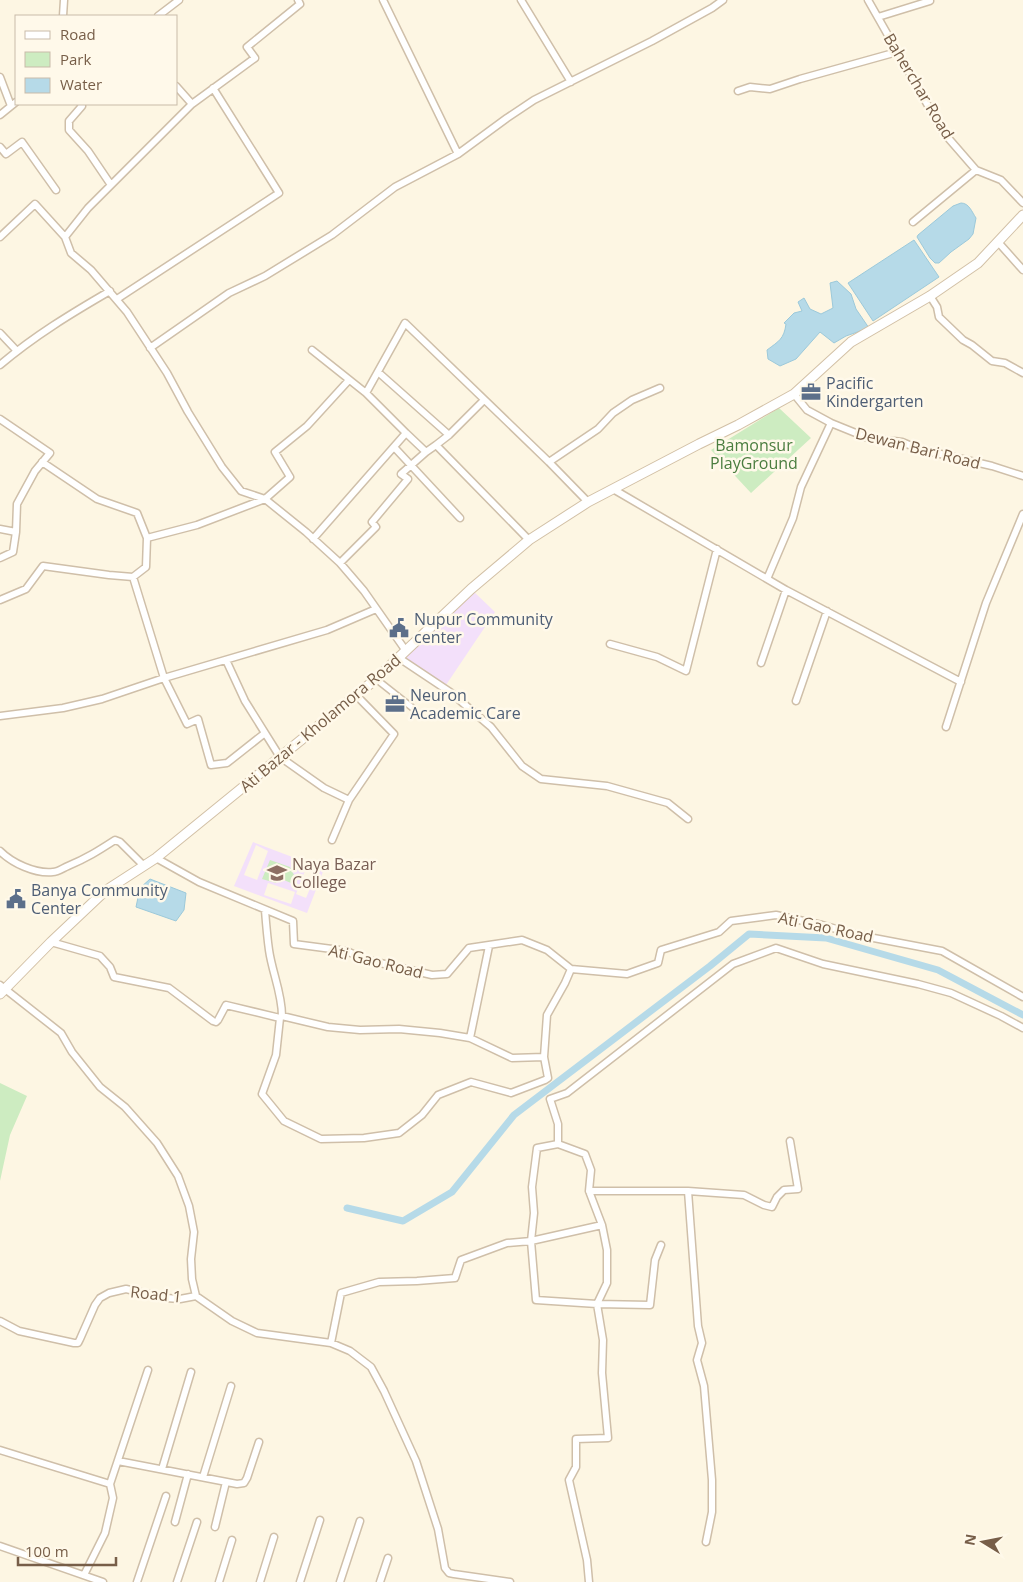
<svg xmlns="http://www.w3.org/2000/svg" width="1023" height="1582" font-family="'Open Sans',sans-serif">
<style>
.education{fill:#f3e0fa;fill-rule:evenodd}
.green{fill:#cdecc1}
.water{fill:#b6dae8;stroke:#9cc9da}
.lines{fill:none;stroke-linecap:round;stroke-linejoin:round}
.canal{stroke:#b6dae8;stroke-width:7}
.pedestrian-casing{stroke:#cfbfa9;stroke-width:8}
.minor-casing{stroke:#cfbfa9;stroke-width:9}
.secondary-casing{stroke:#d2c0a6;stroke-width:11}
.pedestrian{stroke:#fff;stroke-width:5}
.minor{stroke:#fff;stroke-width:6}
.secondary{stroke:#fff;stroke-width:9}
.labels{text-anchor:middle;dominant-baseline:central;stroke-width:5;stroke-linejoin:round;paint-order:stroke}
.street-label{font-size:16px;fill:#775e48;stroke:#fff9ea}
.service-label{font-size:16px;fill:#4e5e75;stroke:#fff9ea;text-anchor:start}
.park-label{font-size:16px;fill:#4a7d3f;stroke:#fff9ea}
.education-label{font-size:16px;fill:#785e54;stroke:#fff9ea;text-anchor:start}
</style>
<rect width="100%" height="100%" fill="#fdf6e3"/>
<!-- education -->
<path class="education" d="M471,589l24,23 -51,76 -45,-30z
M253,842l71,27 -17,44 -73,-27zM256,845l12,6 -11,29 -13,-5zM306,868l11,4 -11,26 -10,-4zM268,883l27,9 -4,12 -27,-9z"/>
<!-- green -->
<path class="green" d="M779,408l32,30 -60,55 -40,-43z
M270,860l20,7 4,8 -3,8 -12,-5 -3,5 -14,-4z
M0,1083l27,13 -17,39 -10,46z"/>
<!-- water -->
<path class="water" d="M961,203c8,0 11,9 15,15l-3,16 -4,5 -18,13 -12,11h-4l-5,-5 -13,-21 1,-2 35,-29z
M914,240l25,37 -66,44 -25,-38z
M837,281l14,13 5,15 13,19 -23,8 -12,7 -14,-11 -24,27 -16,7 -12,-7 -1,-9c12,-9 17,-11 19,-26l-2,-1 10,-10 8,-2 -4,-9 6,-4 6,11 11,5 12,-6 -3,-25z
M150,879l36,14 -2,17 -8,11 -40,-14 4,-19z"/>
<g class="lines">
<!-- canal -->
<path class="canal" d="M347,1208l56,13 49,-29 62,-77 196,-149 39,-32 77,4 112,32 85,45"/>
<defs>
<path id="pedestrian" d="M376,679l38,30"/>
<path id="minor" d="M383,0l75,154
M521,0l50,82
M868,0l75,132 33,38 25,10 22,23
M63,16l1,-16
M158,16l21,-16
M878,17l52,-16
M0,77l11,29
M738,91l12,-4 20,2 30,-10 97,-27
M81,104l1,2 -13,15v9l19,21 23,34 -23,23 -23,29 6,16 20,17 36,42 40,61 21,39 34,55 19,24 24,8 41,33 34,31 24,28 42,60
M192,104l63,-46 -8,-11 53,-43 -2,-4
M0,115l16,-13
M0,147l6,7 16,-12 34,48
M111,185l81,-81 -16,-18
M913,222l63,-52
M0,237l35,-33 30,33
M998,242l25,28
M930,296l7,11 2,10 24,23 9,5 20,16 13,2 18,10
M117,299l162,-106 -66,-105
M0,333l17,18
M150,348l79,-55 36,-17 67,-41 63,-48 63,-33 49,-36 27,-18 118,-59 60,-33 11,-8
M312,350l54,43 39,-70 144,139 39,40
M0,365c34,-29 72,-52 110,-74
M378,372l71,63 -13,10
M794,394l13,16 24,13 37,15 34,4 17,7 73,17 31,10
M0,419l50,34 -15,18 -18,33 -1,28 -3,20 -13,6
M406,433l20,19 10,-7 93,95
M449,435l35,-35
M394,447l66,71
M42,462l55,37 40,14 10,25
M549,462l49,-33 15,-16 19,-13 28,-12
M613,489l173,101 175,92
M0,529l16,3
M313,539l93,-106 -40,-40
M340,563l36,-36 -4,-5 36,-43 -7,-5 25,-22
M133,577l31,101 23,46 11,-5 13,46 16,-2 38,-30
M767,579l26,-61 8,-31 30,-64
M0,600l26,-11 17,-23 66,9 24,2 13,-10 1,-29 50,-13 68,-26 25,-22 -15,-25 32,-26 42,-46
M610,644l47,13 29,14 31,-122
M399,658l51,34 41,35 31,39 19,13 66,7 61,17 20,16
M226,660l19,41 35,56 44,31 25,12
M761,663l25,-73
M796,701l31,-90
M0,716l63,-8 39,-9 62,-21 163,-48 49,-21
M946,727l40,-124 37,-89
M332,840l17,-40 45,-66 -38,-39
M0,851c12,12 35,23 53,21 5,0 10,-4 15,-6 19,-8 30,-15 47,-26l5,2 24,24
M156,858l43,24 94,39 1,23 53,7 16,8 69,16 15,-1 22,-26 53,-8 25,10 24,19 56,5 31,-11 3,-13 58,-18 12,-11 45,-6 46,10 36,10 84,16 81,46
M265,910c1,13 2,26 4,40 3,22 13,43 13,66l-2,2 -4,37 -14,39 22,27 37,18 43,-1 35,-5 23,-18 16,-20 33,-13 40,11 34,-13 3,-2 -4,-21 3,-42 18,-32 6,-14
M51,942l49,14 10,11 4,10 55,11 44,33 3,1 2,-2 8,-15 54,13
M0,985l61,48 11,19 28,35 25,20 32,36 21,33 11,30 5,26 -3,27 1,20 4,17 36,25 25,12 74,10 19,8 21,16 13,24 32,70 22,68 7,39 4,5 5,1 56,8
M282,1016l46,11 32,3 39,-1 41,4 30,5 19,-92
M470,1038l42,20 32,-1
M558,1144l-21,4 -5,39 2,26 -3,28 5,59 61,4 53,1 5,-45 6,-15
M589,1191l2,-21 -6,-16 -27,-10v-20l-8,-25 17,-6 166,-129 43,-16 47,16 95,20 33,9 50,23 22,12
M688,1191l10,135 4,17 -5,17 7,26 8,94v32l-6,30
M0,1321l19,10 55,12h4l2,-4 15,-34 5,-7 9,-5 17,-4 40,9 14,1 16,-3
M331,1343l10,-50 38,-11 38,-1 38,-3 6,-18 46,-17 24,-2 71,-16
M0,1450l110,34
M118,1461l119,23 7,-1 3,-5 12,-36
M162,1469l29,-97
M203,1477l28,-91
M175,1522l13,-48
M215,1527l11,-45
M0,1546l103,36
M84,1575l21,-42 8,-35 -3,-14 38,-114
M137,1582l29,-86
M177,1582l20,-60
M219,1582l13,-42
M260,1582l14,-45
M300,1582l20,-62
M340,1582l20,-61
M380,1582l8,-24
M589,1582l-2,-22 -18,-80 7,-13v-28l32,-1 -6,-65 1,-33 -6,-36 10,-21v-33l-5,-25 -13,-34h99l56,4 20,10 8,2 5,-10 7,-7 14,-1 -8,-48"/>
<path id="secondary" d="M0,994l51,-52 54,-51 51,-33 220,-179 95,-90 58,-49 59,-38 111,-58 39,-19 56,-31 57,-52 79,-46 48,-33 45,-48"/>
</defs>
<!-- pedestrian casing -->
<use href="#pedestrian" class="pedestrian-casing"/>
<!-- minor casing -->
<use href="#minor" class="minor-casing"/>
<!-- secondary casing -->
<use href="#secondary" class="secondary-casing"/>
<!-- pedestrian -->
<use href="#pedestrian" class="pedestrian"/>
<!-- minor -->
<use href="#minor" class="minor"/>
<!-- secondary -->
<use href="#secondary" class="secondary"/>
</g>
<!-- icons -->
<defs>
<symbol id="office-bare" viewBox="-9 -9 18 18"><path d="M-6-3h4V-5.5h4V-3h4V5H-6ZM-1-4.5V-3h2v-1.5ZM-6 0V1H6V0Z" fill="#5c6f8a" stroke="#fff9ea" stroke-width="2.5" paint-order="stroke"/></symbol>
<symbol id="civic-bare" viewBox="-9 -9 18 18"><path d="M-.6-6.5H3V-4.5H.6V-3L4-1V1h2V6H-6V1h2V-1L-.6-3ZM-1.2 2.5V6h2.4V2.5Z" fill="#5c6f8a" stroke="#fff9ea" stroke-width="2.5" paint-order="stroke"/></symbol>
<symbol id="university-bare" viewBox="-9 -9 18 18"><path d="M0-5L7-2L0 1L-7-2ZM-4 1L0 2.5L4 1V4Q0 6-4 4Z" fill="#8d6e63" stroke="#fff9ea" stroke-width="2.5" paint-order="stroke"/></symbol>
</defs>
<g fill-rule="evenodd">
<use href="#office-bare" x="797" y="378" width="28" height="28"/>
<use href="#civic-bare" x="385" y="614" width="28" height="28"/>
<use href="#office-bare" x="381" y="690" width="28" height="28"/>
<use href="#university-bare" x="263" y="859" width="28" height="28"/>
<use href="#civic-bare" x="2" y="885" width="28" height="28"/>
</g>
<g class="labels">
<!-- street labels -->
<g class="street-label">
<text transform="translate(919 86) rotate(59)">Baherchar Road</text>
<text transform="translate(918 448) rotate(14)">Dewan Bari Road</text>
<text transform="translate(320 723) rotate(-40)">Ati Bazar - Kholamora Road</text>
<text transform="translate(826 927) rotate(12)">Ati Gao Road</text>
<text transform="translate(376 961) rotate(14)">Ati Gao Road</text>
<text transform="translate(156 1294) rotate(6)">Road 1</text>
</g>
<!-- service labels -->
<g class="service-label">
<text x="826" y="383">Pacific<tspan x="826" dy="18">Kindergarten</tspan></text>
<text x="414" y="619">Nupur Community<tspan x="414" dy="18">center</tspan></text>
<text x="410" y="695">Neuron<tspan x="410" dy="18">Academic Care</tspan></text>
<text x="31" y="890">Banya Community<tspan x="31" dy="18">Center</tspan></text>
</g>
<!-- park labels -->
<g class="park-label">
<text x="754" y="445">Bamonsur<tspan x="754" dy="18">PlayGround</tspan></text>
</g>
<!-- education labels -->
<g class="education-label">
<text x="292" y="864">Naya Bazar<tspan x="292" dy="18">College</tspan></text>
</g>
</g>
<!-- legend -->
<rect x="15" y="15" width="162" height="90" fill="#fff9ea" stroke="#c9bba9"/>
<rect x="25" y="31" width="25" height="8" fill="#ffffff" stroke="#c9bba9"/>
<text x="60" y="40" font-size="15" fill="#775e48">Road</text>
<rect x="25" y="52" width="25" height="15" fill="#cdecc1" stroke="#c9bba9"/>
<text x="60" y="65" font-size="15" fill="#775e48">Park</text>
<rect x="25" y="78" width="25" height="15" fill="#b6dae8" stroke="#c9bba9"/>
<text x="60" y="90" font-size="15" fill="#775e48">Water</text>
<!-- north arrow -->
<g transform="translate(983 1542) rotate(280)" stroke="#fff9ea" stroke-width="4" paint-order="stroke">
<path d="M0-4L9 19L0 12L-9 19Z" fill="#775e48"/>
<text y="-8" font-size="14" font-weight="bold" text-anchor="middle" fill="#775e48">N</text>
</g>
<!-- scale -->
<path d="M18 1557v8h98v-8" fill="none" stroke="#775e48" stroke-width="2.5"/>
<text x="25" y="1557" font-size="15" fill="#775e48" stroke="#fff9ea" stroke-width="4" paint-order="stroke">100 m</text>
</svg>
